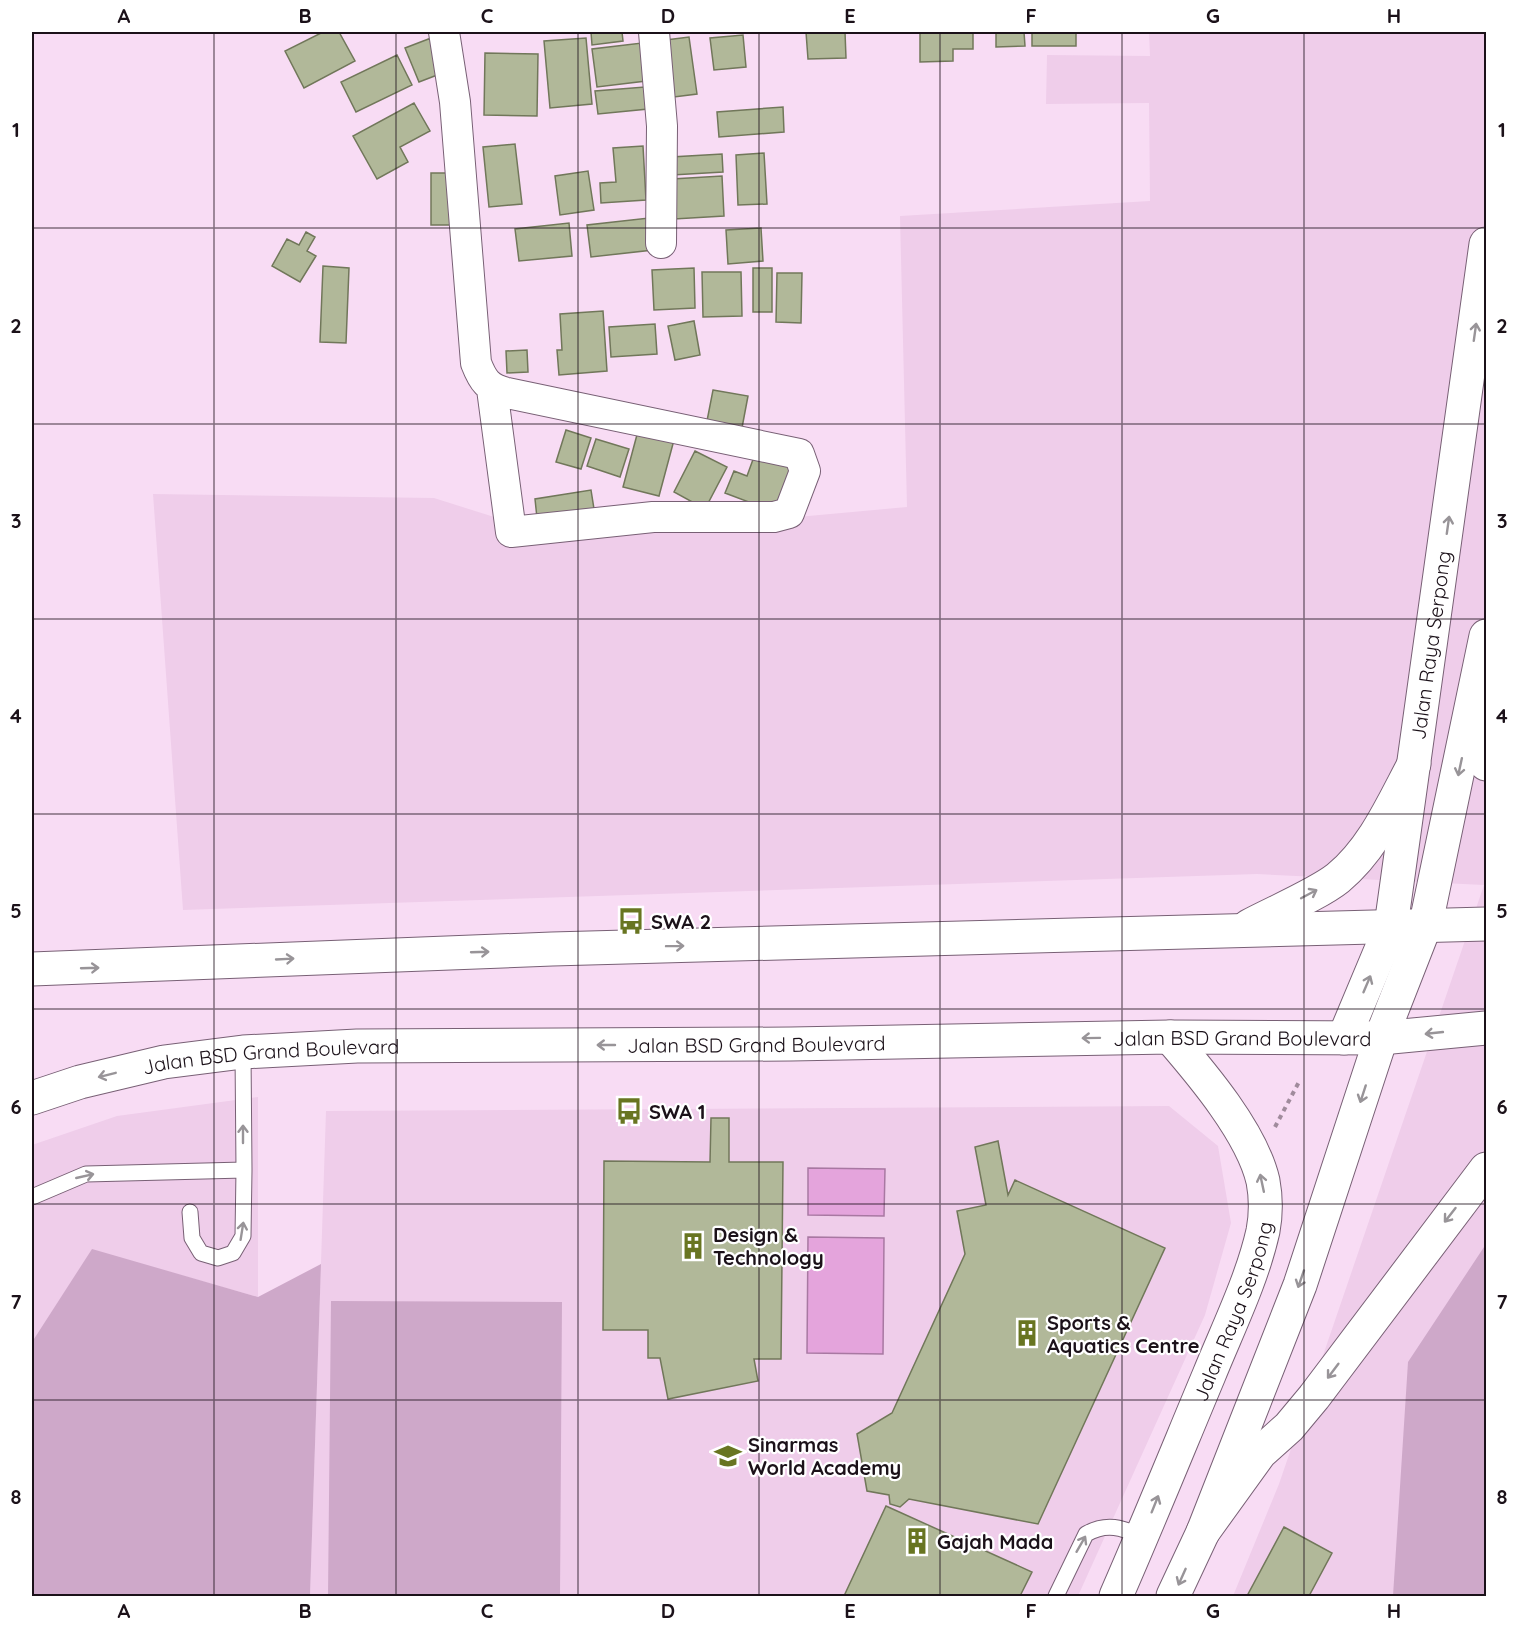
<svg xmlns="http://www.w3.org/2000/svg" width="1518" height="1628" font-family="Quicksand,sans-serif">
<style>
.built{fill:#efcdea}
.green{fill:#cea8c9}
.water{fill:#e4a4dc;stroke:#a878a2;stroke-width:1.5}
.building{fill:#b1b899;stroke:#71775a;stroke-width:1.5}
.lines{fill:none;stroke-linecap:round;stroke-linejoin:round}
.lane-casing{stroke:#786075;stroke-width:17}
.street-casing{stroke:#786075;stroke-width:32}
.secondary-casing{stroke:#786075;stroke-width:35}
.primary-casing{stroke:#786075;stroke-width:35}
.path{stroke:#a08b9c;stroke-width:4;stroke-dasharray:4.5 4.5;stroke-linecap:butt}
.lane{stroke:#fff;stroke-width:15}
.street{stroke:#fff;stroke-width:30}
.secondary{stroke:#fff;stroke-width:33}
.primary{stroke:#fff;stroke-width:33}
.oneway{stroke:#989498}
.grid{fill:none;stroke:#1b1119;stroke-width:1.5;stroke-opacity:0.55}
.labels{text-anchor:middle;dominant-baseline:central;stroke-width:4.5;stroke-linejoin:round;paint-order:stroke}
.street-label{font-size:20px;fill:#1b1119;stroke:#fff}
.poi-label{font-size:20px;font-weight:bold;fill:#1b1119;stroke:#fff;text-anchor:start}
.neatline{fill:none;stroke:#1b1119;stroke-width:2}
.grid-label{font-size:20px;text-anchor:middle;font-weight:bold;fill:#1b1119}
</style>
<rect width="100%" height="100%" fill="#f8dcf4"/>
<!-- built -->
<path class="built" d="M1149,32h337v1564h-253l46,-112 205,-599 -227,-11 -1074,36 -30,-416 281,4 98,31 44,8 331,-30 -7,-291 250,-15 -1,-98 -103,1 1,-49 103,1z
M258,1097v200l-166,-47 -60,92v-197l85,-29z
M1169,1106l49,40 13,77 -26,92 -127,281h-768l16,-485z"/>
<!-- green -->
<path class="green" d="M1486,1244v352h-93l15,-234z
M92,1249l166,48 63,-33 -11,332h-278v-254z
M331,1301l231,1 -2,294h-232z"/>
<!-- water -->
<path class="water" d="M808,1168l77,1 -1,47 -76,-1z
M808,1237l76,1 -1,116 -76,-1z"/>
<!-- building -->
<path class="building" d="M323,32h16l16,29 -51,27 -19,-37z
M591,32h31l1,9 -31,4z
M806,32h39l1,26 -38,1z
M920,32h53v17h-20v12l-33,1z
M996,32h28l1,14 -29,1z
M1032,32h44v14h-44z
M743,35l3,32 -32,3 -4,-32z
M689,37l8,57 -31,4 -8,-57z
M431,38l14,34 -26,10 -14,-34z
M586,38l6,66 -42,4 -6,-67z
M642,43l4,38 -49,6 -5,-38z
M485,53l53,1 -1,62 -53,-1z
M397,55l15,30 -56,27 -15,-30z
M645,87l3,22 -50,5 -3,-23z
M414,103l16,28 -30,16 8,15 -31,17 -24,-43z
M783,107l1,25 -65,5 -2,-25z
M515,144l7,60 -33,3 -6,-60z
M643,146l3,54 -45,3 -1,-20 16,-1 -3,-34z
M764,153l3,51 -29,1 -2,-50z
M722,154l1,18 -51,3 -1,-18z
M588,171l6,39 -34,5 -5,-39z
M431,173h28v52h-28z
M722,176l2,40 -50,3 -2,-40z
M649,218l4,32 -62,7 -4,-32z
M569,223l3,33 -53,5 -4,-32z
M761,228l2,33 -35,3 -2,-34z
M306,232l9,5 -8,14 9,5 -16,26 -28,-16 15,-27 12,6z
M323,266l26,2 -3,75 -26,-1z
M694,268l1,40 -41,2 -2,-40z
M753,268h19v44h-19z
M702,272h39l1,44 -39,1z
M777,273h25l-1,50 -25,-1z
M603,311l4,60 -48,4 -2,-25h5l-2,-36z
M694,321l6,34 -25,5 -7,-34z
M655,324l2,30 -46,3 -2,-30z
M527,350l1,22 -21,1 -1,-22z
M713,390l35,6 -7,37 -35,-7z
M566,430l25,8 -10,31 -25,-7z
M638,431l36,9 -15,56 -36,-9z
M596,439l33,10 -9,28 -33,-11z
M695,451l32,16 -22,42 -31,-17z
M755,454l40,15 -17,44 -53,-20 9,-22 13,5z
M591,490l3,19 -57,9 -2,-19z
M711,1118h18v44h54l-2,197h-27l4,22 -90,18 -8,-41h-12v-28h-45l1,-169 106,1z
M998,1141l10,54 7,-15 150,68 -127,276 -129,-25 -9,8 -10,-3 -1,-9 -22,-4 -10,-57 35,-21 73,-159 -8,-43 29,-6 -11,-58z
M886,1506l146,66 -12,24h-176z
M1284,1527l48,26 -23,43h-62z"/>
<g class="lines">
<defs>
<path id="lane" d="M32,1197l54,-23 158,-4 -1,-118
M190,1212l2,26 9,15 17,5 15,-5 10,-17 1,-66
M1056,1596l30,-62c21,-12 36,-6 56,2"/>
<path id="street" d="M444,32l11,70 21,261c7,18 12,25 31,30l292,61 6,17 -16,42 -15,4h-121l-142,15 -19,-143
M654,32l8,94 -1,117"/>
<g id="secondary">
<path id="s1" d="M1344,1038l47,-112 95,-682"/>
<path id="s2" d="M1116,1596c32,-73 62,-147 93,-221 19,-47 43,-95 54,-144 3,-16 3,-34 0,-50 -11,-48 -61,-107 -93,-144"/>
<path d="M1173,1596l30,-64 97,-247 81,-247 45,-115 60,-287"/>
</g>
<g id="primary">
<path d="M1473,710l13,54"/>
<path d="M1249,926c24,-13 69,-32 89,-48 36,-30 54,-73 76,-114"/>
<path d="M32,969l520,-20 934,-25"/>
<path id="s3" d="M32,1098l48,-16 84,-20 79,-10 114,-6 434,-2 379,-7 211,1 105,-10"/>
<path d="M1203,1532l57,-79 29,-26 25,-30 172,-228"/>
</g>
</defs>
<!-- lane casing -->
<use href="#lane" class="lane-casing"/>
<!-- street casing -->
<use href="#street" class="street-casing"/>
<!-- secondary casing -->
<use href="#secondary" class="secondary-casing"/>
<!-- primary casing -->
<use href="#primary" class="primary-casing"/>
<!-- path -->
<path class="path" d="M1275,1127l25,-47"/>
<!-- lane -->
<use href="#lane" class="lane"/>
<!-- street -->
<use href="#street" class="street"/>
<!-- secondary -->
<use href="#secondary" class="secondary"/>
<!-- primary -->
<use href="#primary" class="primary"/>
</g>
<!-- one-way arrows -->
<defs><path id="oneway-shaft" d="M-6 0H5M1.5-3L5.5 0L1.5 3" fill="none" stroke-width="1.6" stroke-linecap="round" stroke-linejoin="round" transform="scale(1.5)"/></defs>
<g class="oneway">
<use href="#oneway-shaft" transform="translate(1475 332) rotate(-82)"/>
<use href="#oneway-shaft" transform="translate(1448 525) rotate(-82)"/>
<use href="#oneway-shaft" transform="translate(1460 767) rotate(102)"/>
<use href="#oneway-shaft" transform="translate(1309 894) rotate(-28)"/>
<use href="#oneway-shaft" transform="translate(675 946) rotate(-1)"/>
<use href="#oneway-shaft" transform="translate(480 952) rotate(-2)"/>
<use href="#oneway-shaft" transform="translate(285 959) rotate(-3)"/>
<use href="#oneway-shaft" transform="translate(90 968) rotate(-2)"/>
<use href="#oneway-shaft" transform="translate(1367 984) rotate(-67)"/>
<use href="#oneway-shaft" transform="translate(1434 1033) rotate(174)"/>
<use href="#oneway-shaft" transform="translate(1091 1038) rotate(179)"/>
<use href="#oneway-shaft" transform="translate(606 1045) rotate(180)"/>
<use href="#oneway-shaft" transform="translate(107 1075) rotate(166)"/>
<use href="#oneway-shaft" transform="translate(1363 1094) rotate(108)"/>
<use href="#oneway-shaft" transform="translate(243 1134) rotate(-90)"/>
<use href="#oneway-shaft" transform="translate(85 1176) rotate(-13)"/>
<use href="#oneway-shaft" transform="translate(1262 1183) rotate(-102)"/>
<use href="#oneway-shaft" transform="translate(1450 1215) rotate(128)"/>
<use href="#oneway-shaft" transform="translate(242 1231) rotate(-81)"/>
<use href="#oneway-shaft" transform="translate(1301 1279) rotate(109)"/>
<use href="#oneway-shaft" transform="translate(1333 1371) rotate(127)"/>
<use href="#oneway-shaft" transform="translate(1155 1504) rotate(-68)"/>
<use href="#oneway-shaft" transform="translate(1081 1544) rotate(-60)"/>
<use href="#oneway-shaft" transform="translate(1182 1577) rotate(114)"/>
</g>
<!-- grid -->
<path class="grid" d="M214,32v1564M396,32v1564M578,32v1564M759,32v1564M940,32v1564M1122,32v1564M1304,32v1564M32,228h1454M32,424h1454M32,619h1454M32,814h1454M32,1009h1454M32,1204h1454M32,1400h1454"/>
<!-- icons -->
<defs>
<symbol id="bus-bare" viewBox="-9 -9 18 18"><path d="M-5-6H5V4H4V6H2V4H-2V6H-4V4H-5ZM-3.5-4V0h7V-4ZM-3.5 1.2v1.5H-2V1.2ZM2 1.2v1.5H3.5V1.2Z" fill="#687521" stroke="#fff" stroke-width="2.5" paint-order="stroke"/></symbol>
<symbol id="building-bare" viewBox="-9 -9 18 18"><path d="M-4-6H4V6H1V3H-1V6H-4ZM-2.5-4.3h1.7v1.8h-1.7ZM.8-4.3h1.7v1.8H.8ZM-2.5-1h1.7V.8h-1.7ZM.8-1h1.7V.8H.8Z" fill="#687521" stroke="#fff" stroke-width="2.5" paint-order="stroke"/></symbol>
<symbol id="school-bare" viewBox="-9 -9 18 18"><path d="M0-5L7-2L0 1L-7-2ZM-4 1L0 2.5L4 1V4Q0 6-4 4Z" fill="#687521" stroke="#fff" stroke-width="2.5" paint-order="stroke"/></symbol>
</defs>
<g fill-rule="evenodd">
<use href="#bus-bare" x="612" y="902" width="38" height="38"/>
<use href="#bus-bare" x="610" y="1092" width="38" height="38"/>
<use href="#building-bare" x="674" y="1227" width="38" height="38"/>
<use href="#building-bare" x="1008" y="1314" width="38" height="38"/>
<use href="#school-bare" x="709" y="1437" width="38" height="38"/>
<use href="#building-bare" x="898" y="1522" width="38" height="38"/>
</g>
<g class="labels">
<!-- street labels -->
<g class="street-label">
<text stroke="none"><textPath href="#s1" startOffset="405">Jalan Raya Serpong</textPath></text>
<text stroke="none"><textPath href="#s3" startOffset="1216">Jalan BSD Grand Boulevard</textPath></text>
<text stroke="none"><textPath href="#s3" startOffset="730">Jalan BSD Grand Boulevard</textPath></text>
<text stroke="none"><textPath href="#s3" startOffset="244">Jalan BSD Grand Boulevard</textPath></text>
<text stroke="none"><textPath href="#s2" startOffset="308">Jalan Raya Serpong</textPath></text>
</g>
<!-- poi labels -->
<g class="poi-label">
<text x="651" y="921">SWA 2</text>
<text x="649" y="1111">SWA 1</text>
<text x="713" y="1234">Design &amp;<tspan x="713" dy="23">Technology</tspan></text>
<text x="1047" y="1322">Sports &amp;<tspan x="1047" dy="23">Aquatics Centre</tspan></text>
<text x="748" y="1444">Sinarmas<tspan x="748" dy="23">World Academy</tspan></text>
<text x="937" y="1541">Gajah Mada</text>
</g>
</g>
<!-- border -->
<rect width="1518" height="1628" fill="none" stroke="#ffffff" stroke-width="66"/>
<rect x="33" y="33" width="1452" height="1562" class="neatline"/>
<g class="grid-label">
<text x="124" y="23">A</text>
<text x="305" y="23">B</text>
<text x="487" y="23">C</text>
<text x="668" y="23">D</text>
<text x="850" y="23">E</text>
<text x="1031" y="23">F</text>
<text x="1213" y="23">G</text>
<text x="1394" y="23">H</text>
<text x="16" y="137">1</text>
<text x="1502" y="137">1</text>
<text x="16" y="333">2</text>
<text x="1502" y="333">2</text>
<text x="16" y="528">3</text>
<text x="1502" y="528">3</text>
<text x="16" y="723">4</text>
<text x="1502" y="723">4</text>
<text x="16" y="918">5</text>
<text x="1502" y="918">5</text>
<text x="16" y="1114">6</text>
<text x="1502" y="1114">6</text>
<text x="16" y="1309">7</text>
<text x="1502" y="1309">7</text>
<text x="16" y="1504">8</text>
<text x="1502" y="1504">8</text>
<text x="124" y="1618">A</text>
<text x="305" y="1618">B</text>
<text x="487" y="1618">C</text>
<text x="668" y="1618">D</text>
<text x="850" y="1618">E</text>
<text x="1031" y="1618">F</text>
<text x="1213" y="1618">G</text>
<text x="1394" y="1618">H</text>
</g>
</svg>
